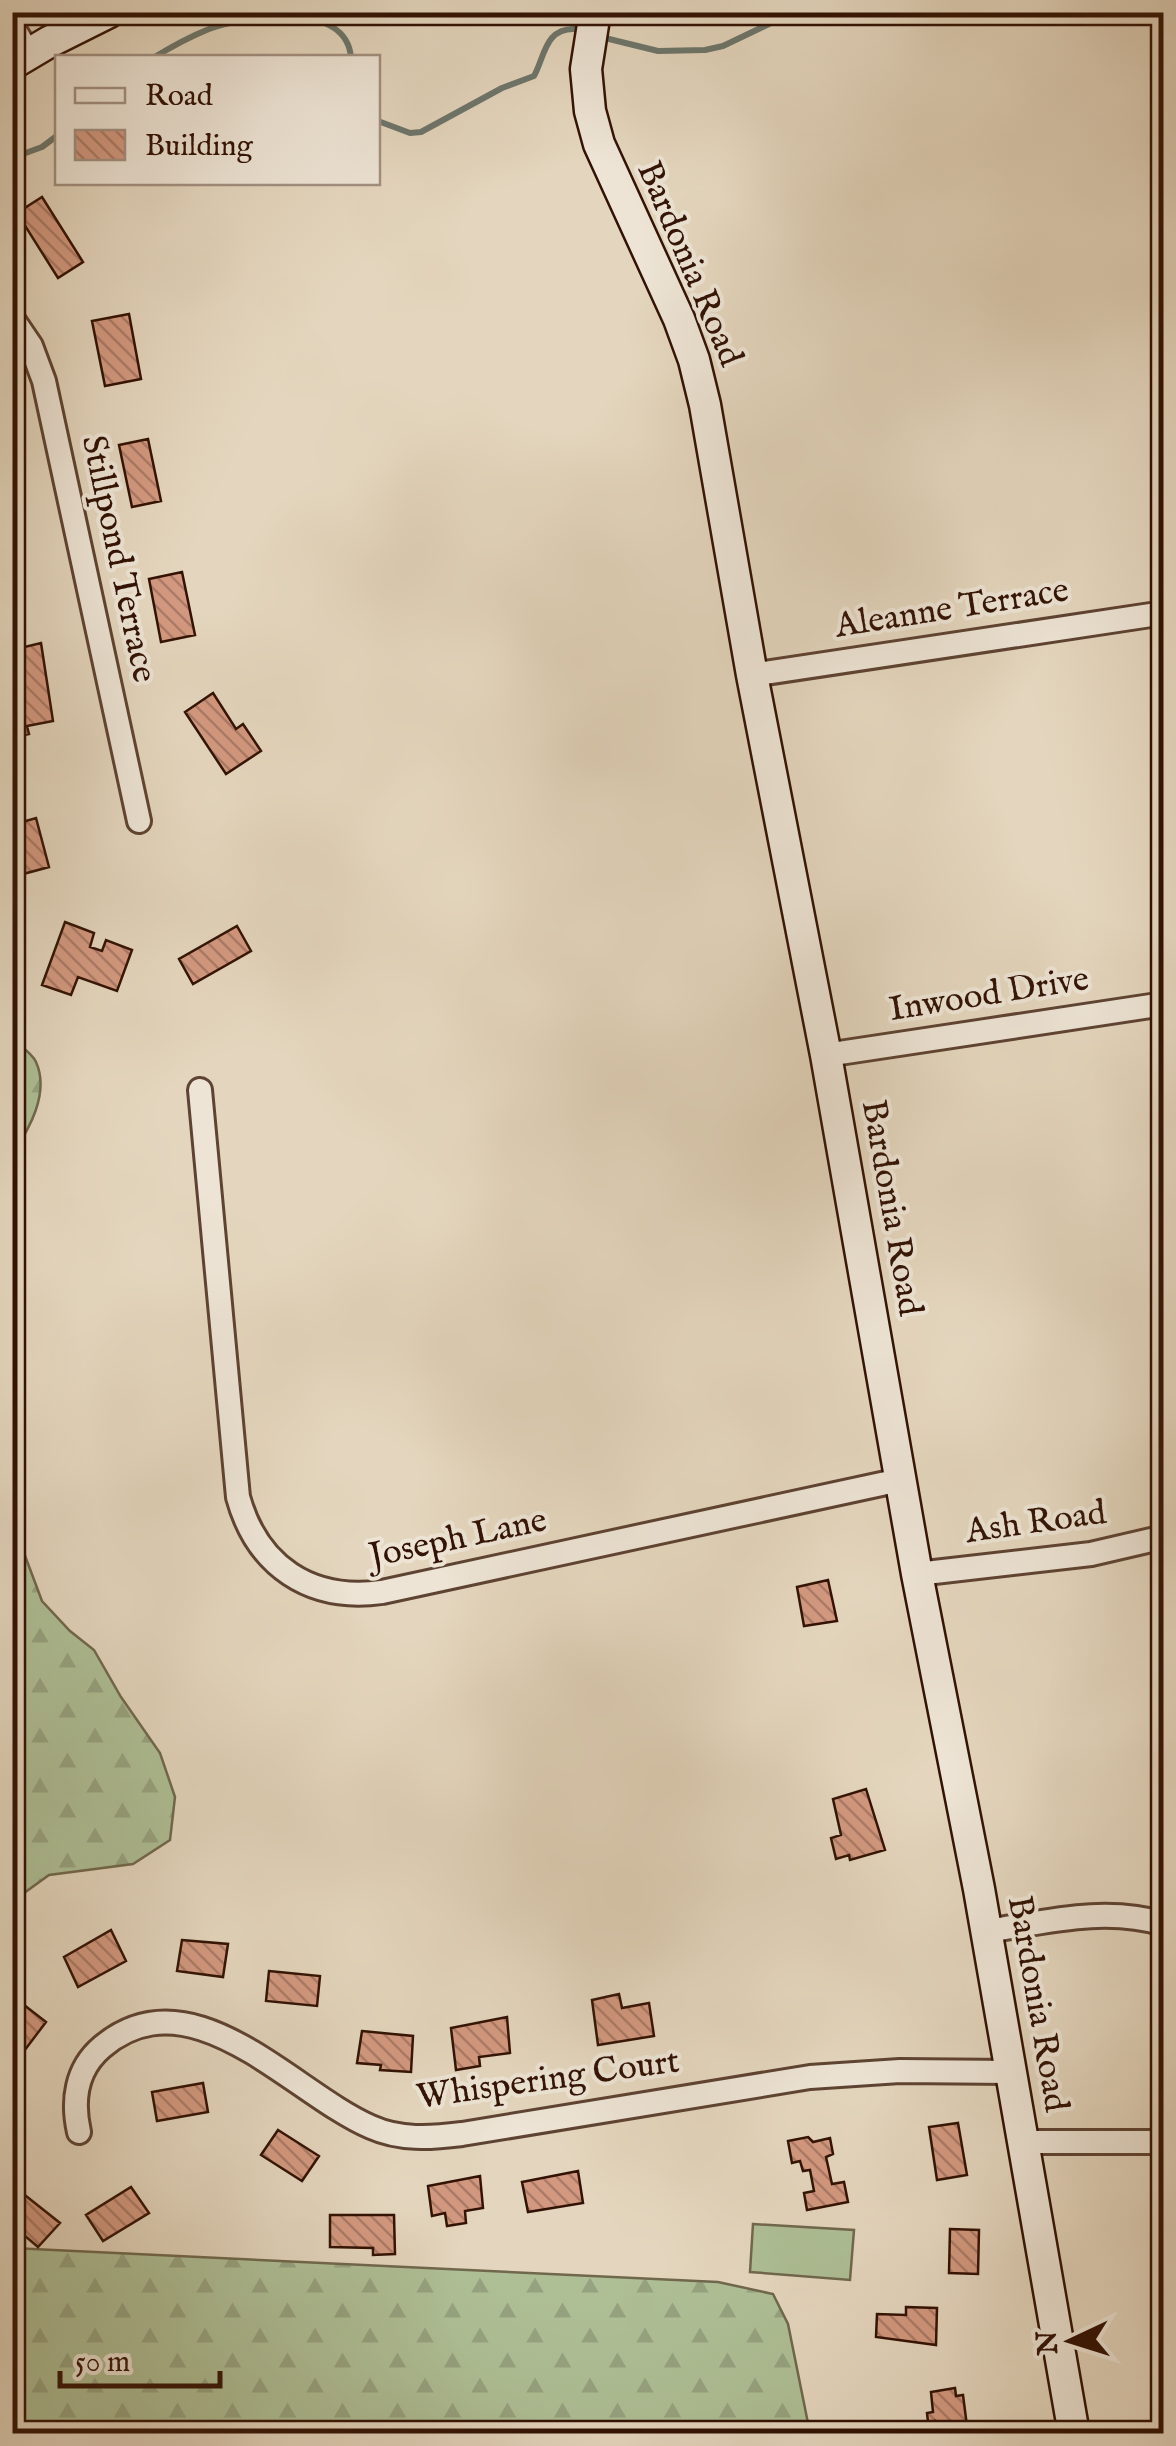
<svg xmlns="http://www.w3.org/2000/svg" width="1176" height="2446" font-family="'IM FELL English',serif">
<style>
.green{fill:#aebf96;stroke:#70684d;stroke-width:2.5}
.forest{fill:url(#forest-firs);stroke:#70684d;stroke-width:2.5}
.lines{fill:none;stroke-linecap:round;stroke-linejoin:round}
.stream{stroke:#6d766c;stroke-width:6}
.building{fill:url(#building-back-hatch);stroke:#321204;stroke-width:2.5}
.street-casing{stroke:#5e4332;stroke-width:28}
.secondary-casing{stroke:#321204;stroke-width:35}
.street{stroke:#ede4d5;stroke-width:22}
.secondary{stroke:#ede4d5;stroke-width:30}
.labels{text-anchor:middle;dominant-baseline:central;stroke-width:8;stroke-linejoin:round;paint-order:stroke}
.street-label{font-size:35px;fill:#321204;stroke:#ede4d5}
</style>
<defs>
<pattern id="forest-firs" width="22" height="20" patternUnits="userSpaceOnUse" patternTransform="scale(2.5)"><rect width="22" height="20" fill="#aebf96"/><path d="M5 1l3.5 6h-7zM16 11l3.5 6h-7z" fill="#96a380"/></pattern>
<pattern id="building-back-hatch" width="6" height="6" patternUnits="userSpaceOnUse" patternTransform="scale(2.5)"><rect width="6" height="6" fill="#d39980"/><path d="M-1 5l2 2M0 0l6 6M5-1l2 2" fill="none" stroke="#ac7b67"/></pattern>
</defs>
<rect width="100%" height="100%" fill="#e4d6be"/>
<filter id="stains"><feTurbulence type="fractalNoise" baseFrequency=".002" numOctaves="4"/><feColorMatrix values="0 0 0 0 .2 0 0 0 0 .09 0 0 0 0 .02 0 0 0 .5 -.17"/></filter>
<radialGradient id="worn" r=".72"><stop offset=".6" stop-color="#630" stop-opacity="0"/><stop offset="1" stop-color="#630" stop-opacity=".3"/></radialGradient>
<!-- green -->
<path class="green" d="M753,2224l101,6 -4,50 -100,-8z"/>
<!-- forest -->
<path class="forest" d="M13,1040c7,6 19,13 23,22 14,31 -7,67 -23,92z
M12,1521l30,80 28,30 24,19 27,47 39,56 15,44 -5,43 -37,24 -84,11 -36,26z
M12,2248l706,34 55,12 15,30 22,109h-797z"/>
<g class="lines">
<!-- stream -->
<path class="stream" d="M605,38l53,13 47,-1 18,-4 48,-23 58,-11
M153,58c18,-11 36,-21 56,-29 37,-13 138,-29 142,29
M378,121l32,12 11,-1 81,-44 32,-12c11,-20 11,-48 41,-47
M12,158l30,-11 16,-12"/>
</g>
<!-- building -->
<path class="building" d="M42,197l41,65 -25,16 -41,-65z
M129,314l12,65 -36,7 -13,-65z
M148,439l13,62 -29,6 -13,-62z
M12,527l3,13 5,-1 2,11 -3,1 2,13h-2l4,21 -11,2z
M182,572l13,63 -34,7 -12,-63z
M41,643l12,78 -26,5 2,8 -15,3 -2,-42 8,-2 -5,-22 -3,1v-22z
M213,693l23,36 7,-5 18,27 -35,23 -41,-62z
M36,818l13,49 -37,10v-52z
M65,922l29,11 -4,14 12,4 4,-11 26,10 -15,41 -39,-14 -7,18 -29,-10z
M237,926l14,25 -58,33 -14,-25z
M828,1580l9,41 -33,5 -7,-39z
M866,1789l19,61 -35,10 -1,-5 -13,4 -5,-21 10,-3 -8,-36z
M111,1930l15,31 -48,26 -14,-30z
M182,1940l46,4 -5,33 -46,-6z
M269,1971l51,5 -3,30 -51,-5z
M619,1994l3,14 27,-5 5,33 -56,9 -6,-45z
M15,1998l31,24 -31,41 -3,-62z
M507,2017l3,36 -31,4 1,9 -24,4 -5,-42z
M362,2031l51,5 -2,36 -31,-2 1,-5 -24,-2z
M203,2083l5,29 -51,9 -5,-29z
M958,2123l9,52 -30,5 -8,-53z
M278,2130l41,26 -17,25 -41,-26z
M808,2137l5,5 17,-4 3,16 -7,3 6,27 12,-2 4,20 -41,8 -3,-17 10,-2 -4,-21 -7,1 -3,-10 -8,2 -4,-22z
M578,2171l5,32 -55,9 -6,-30z
M480,2176l3,32 -18,3 1,12 -19,3 -2,-13 -13,3 -4,-30z
M131,2187l18,26 -46,28 -17,-26z
M21,2192l39,31 -22,24 -26,-22v-23z
M330,2215h64l1,39 -22,1v-7l-43,-1z
M950,2229l29,1 -1,44 -29,-1z
M906,2307l31,1 -1,37 -60,-8 1,-23 29,1z
M955,2388l1,8 7,-1 5,39h-31l-2,-13 -7,1 -1,-9 6,-1 -2,-20z"/>
<g class="lines">
<defs>
<path id="street" d="M12,26l17,28
M12,318l19,28 13,35 95,440
M752,675l412,-62
M826,1055l338,-51
M200,1090l38,407c19,69 72,105 144,95l518,-112
M917,1574l174,-20 73,-17
M987,1931c59,-9 118,-25 177,-7
M79,2132c-7,-31 -3,-63 23,-85 90,-76 190,46 269,80 29,13 59,11 91,7l348,-57 90,-6 111,1
M1022,2142h142"/>
<path id="secondary" d="M595,12l-9,57 4,42 9,33 80,175 15,41 11,45 47,270 74,380 91,519 62,315 95,545
M12,64l37,-22 60,-30"/>
</defs>
<!-- street casing -->
<use href="#street" class="street-casing"/>
<!-- secondary casing -->
<use href="#secondary" class="secondary-casing"/>
<!-- street -->
<use href="#street" class="street"/>
<!-- secondary -->
<use href="#secondary" class="secondary"/>
</g>
<g class="labels">
<!-- street labels -->
<g class="street-label">
<text transform="translate(689 264) rotate(67)">Bardonia Road</text>
<text transform="translate(118 559) rotate(78)">Stillpond Terrace</text>
<text transform="translate(952 609) rotate(-9)">Aleanne Terrace</text>
<text transform="translate(989 995) rotate(-9)">Inwood Drive</text>
<text transform="translate(891 1208) rotate(80)">Bardonia Road</text>
<text transform="translate(1036 1523) rotate(-8)">Ash Road</text>
<text transform="translate(458 1539) rotate(-12)">Joseph Lane</text>
<text transform="translate(1037 2004) rotate(80)">Bardonia Road</text>
<text transform="translate(548 2080) rotate(-8)">Whispering Court</text>
</g>
</g>
<!-- margin -->
<rect width="1176" height="2446" fill="none" stroke="#e4d6be" stroke-width="50"/>
<rect x="15" y="15" width="1146" height="2416" fill="none" stroke="#321204" stroke-width="5"/>
<rect x="25" y="25" width="1126" height="2396" fill="none" stroke="#321204" stroke-width="2.5"/>
<!-- legend -->
<rect x="55" y="55" width="325" height="130" fill="#ede4d5" stroke="#a29081" stroke-width="2.5"/>
<rect x="75" y="88" width="50" height="15" fill="#ede4d5" stroke="#a29081" stroke-width="2.5"/>
<text x="145" y="105" font-size="30" fill="#321204">Road</text>
<rect x="75" y="130" width="50" height="30" fill="url(#building-back-hatch)" stroke="#a29081" stroke-width="2.5"/>
<text x="145" y="155" font-size="30" fill="#321204">Building</text>
<!-- north arrow -->
<g transform="translate(1071 2341) rotate(266)" stroke="#ede4d5" stroke-width="8" paint-order="stroke">
<path d="M0-8L18 38L0 25L-18 38Z" fill="#321204"/>
<text y="-15" font-size="28" font-weight="bold" text-anchor="middle" fill="#321204">N</text>
</g>
<!-- scale -->
<path d="M60 2371v15h160v-15" fill="none" stroke="#321204" stroke-width="5"/>
<text x="75" y="2371" font-size="30" fill="#321204" stroke="#ede4d5" stroke-width="8" paint-order="stroke">50 m</text>
<rect width="100%" height="100%" filter="url(#stains)"/>
<rect width="100%" height="100%" fill="url(#worn)"/>
</svg>
